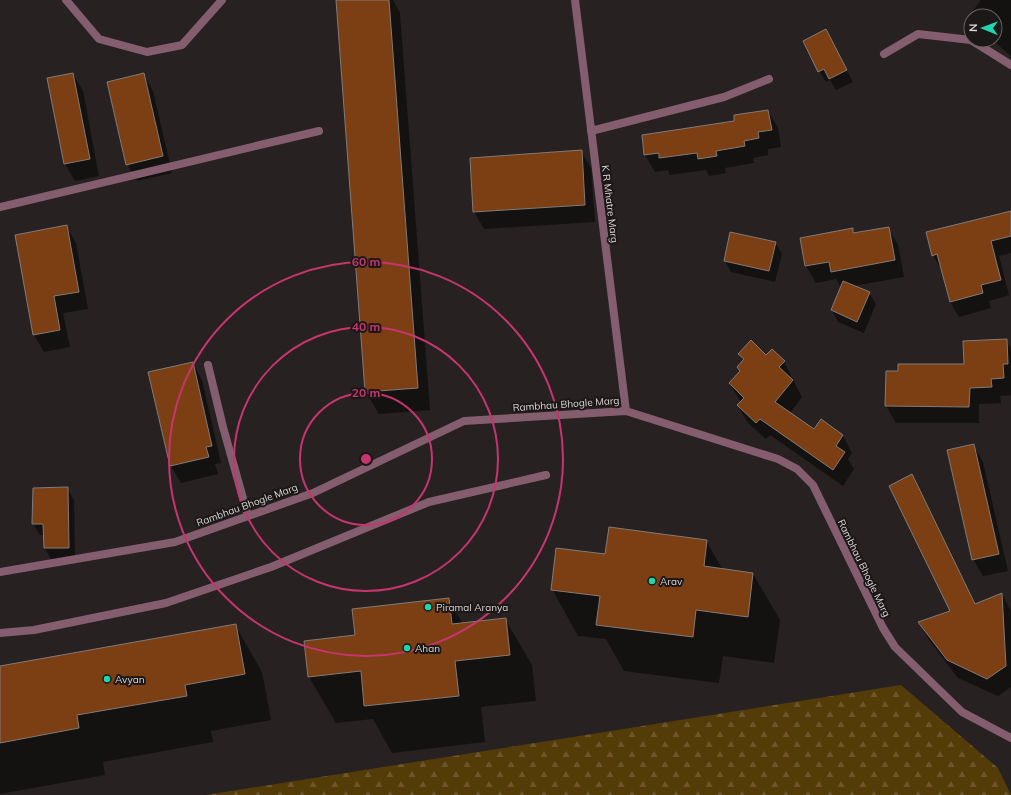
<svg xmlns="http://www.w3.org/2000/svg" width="1011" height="795" font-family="Mulish,sans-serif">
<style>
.forest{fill:url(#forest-firs)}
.shadow{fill:#0007}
.building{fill:#7b3f13;stroke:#817b78}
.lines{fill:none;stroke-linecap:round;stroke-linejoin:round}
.service{stroke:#845d6e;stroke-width:8}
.minor{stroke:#845d6e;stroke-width:8}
.tertiary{stroke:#845d6e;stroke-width:8}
.ring{fill:none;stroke:#c6356e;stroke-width:2}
.poi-dot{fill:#1fd5b0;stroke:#1d1818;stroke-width:1.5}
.labels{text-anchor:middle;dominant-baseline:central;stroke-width:4;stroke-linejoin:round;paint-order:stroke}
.street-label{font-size:10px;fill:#dbd7d7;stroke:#1d1818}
.poi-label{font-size:10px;fill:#dbd7d7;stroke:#1d1818;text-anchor:start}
.centre{fill:#c6356e;stroke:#1d1818;stroke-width:2}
.ring-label{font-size:12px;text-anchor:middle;font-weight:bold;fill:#c6356e;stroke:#1d1818;stroke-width:4;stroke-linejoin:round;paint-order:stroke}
</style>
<defs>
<pattern id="forest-firs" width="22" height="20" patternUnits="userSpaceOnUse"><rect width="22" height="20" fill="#533c08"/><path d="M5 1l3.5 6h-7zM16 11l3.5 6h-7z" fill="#6b572b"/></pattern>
</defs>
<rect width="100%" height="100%" fill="#272121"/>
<!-- forest -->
<path class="forest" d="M901,685l97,83 13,27h-805z"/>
<!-- shadow -->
<path class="shadow" d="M337,0h56l7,13 30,397 -51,4 -13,-22z
M981,0h30v56l-19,-16h3v-24h-21l-2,-4z
M832,42l21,40 -17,8 -6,-10 -4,2 -7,-11z
M73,74l10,17 16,85 -24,5 -10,-17 -16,-85z
M143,74l10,17 19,82 -35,8 -10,-17z
M768,111l10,17 3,19 -13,2v6l-15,3 1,5 -29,5 1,5 -17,3 -3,-6 -36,5 -2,-5 -13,2 -10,-17 -2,-19 92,-14z
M581,151l10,17 4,54 -111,7 -10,-17 -3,-53z
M1011,212v41l-12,3 10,39 -20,6 2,7 -32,9 -9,-15 -8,-31 -9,-16z
M66,226l10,17 12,66 -25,4 7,34 -26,5 -10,-17z
M888,228l10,17 6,32 -51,9 16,7 7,11 -12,29 -26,-11 -6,-12 9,-22 -5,-9 -20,4 -10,-17 46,-37 3,5z
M775,242l7,12 -7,28 -44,-10 -6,-11z
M1006,340l5,9v46l-11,1 1,7 -22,1v19h-83l-10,-17 79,-41z
M739,354l27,2 18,6 18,35 -12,16 25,17 6,-9 22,15 9,17 -4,6 6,10 -11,17 -73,-51 -4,4 -18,-16 -10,-17 3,-4 -11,-18 10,-12 -2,-5 6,-6z
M193,363l9,17 19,83 -6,1 3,10 -37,9 -10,-17 -21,-93z
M973,445l10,17 25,109 -25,5 -10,-17z
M912,475l64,130 26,-11 9,17v76l-13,9 -40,-18 -29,-38 -9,-17 31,-11z
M67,488l7,12 1,59h-24l-7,-12v-12h-4l-7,-11z
M706,541l17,29 30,4 27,46 -6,43 -51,-7 -4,27 -95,-12 -18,-32 -28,-3 -26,-47 54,-34z
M448,599l15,25 42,-5 27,46 4,36 -55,6 4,35 -93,11 -19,-34 -37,4 -27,-46 47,-41z
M235,625l27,47 9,48 -60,11 2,11 -110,20 2,13 -105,19v-127z"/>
<!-- building -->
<path class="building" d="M336,0h53l29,388 -53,4z
M826,29l21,41 -18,9 -5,-10 -6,3 -15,-31z
M73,73l17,86 -26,5 -17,-86z
M144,73l19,83 -37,9 -19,-83z
M768,110l4,20 -14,2 1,6 -15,3 1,5 -29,5 1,5 -19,3 -1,-6 -38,5v-5l-15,2 -2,-20 92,-14v-6z
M582,150l3,55 -112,7 -3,-54z
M1011,211v25l-20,5 10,39 -20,5 2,8 -33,9 -13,-48 -5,2 -6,-24z
M67,225l12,67 -25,4 6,34 -27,5 -18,-100z
M889,227l6,33 -64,12 -2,-10 -24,4 -5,-28 53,-10v5z
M730,232l46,10 -7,29 -45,-10z
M843,281l27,11 -13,30 -26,-12z
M1007,339l1,25h-5l1,14 -13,1 1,8 -22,1 -1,19 -84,-1 1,-35h12v-7h66l-1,-23z
M751,340l15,15 6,-6 13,12 -6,6 14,13 -18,22 39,27 7,-10 22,16 -7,11 9,6 -12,18 -73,-51 -4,4 -19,-18 7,-7 -15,-15 11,-12 -3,-4 7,-8 -6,-5z
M193,362l19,84 -6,1 3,10 -39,9 -22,-94z
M974,444l25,110 -27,6 -25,-110z
M912,474l63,130 27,-11 4,73 -19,13 -40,-19 -29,-38 32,-11 -61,-125z
M68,487l1,61h-25l-1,-24h-11l1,-36z
M609,527l98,13 -3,26 49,7 -5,44 -52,-7 -3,27 -97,-12 4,-29 -49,-6 5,-42 49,6z
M449,598l3,26 54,-6 4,37 -55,6 4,35 -95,10 -3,-35 -53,6 -4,-36 51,-6 -3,-26z
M236,624l9,50 -60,11 2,11 -110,19 2,13 -79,15v-77z"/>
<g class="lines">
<!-- service -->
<path class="service" d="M0,633l34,-3 132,-27 105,-36 158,-65 117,-27"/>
<!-- minor -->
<path class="minor" d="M66,0l33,39 48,13 35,-7 40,-45
M575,0l51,411
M971,40l40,25
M884,54l34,-20 53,6
M591,131l133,-34 45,-18
M0,207l319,-76
M208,365l15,62 25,89"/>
<!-- tertiary -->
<path class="tertiary" d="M0,572l175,-30 138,-49 151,-72 162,-10 152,48 19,10 16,16 70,143 12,19 67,65 49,26"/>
</g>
<!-- distance rings -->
<g class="ring">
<circle cx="366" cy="459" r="66"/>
<circle cx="366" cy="459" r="132"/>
<circle cx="366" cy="459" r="197"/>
</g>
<!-- markers -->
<g class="poi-dot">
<circle cx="652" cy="581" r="4"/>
<circle cx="428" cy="607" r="4"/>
<circle cx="407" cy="648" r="4"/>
<circle cx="107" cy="679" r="4"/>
</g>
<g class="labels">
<!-- street labels -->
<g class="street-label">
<text transform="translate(610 204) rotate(83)">K R Mhatre Marg</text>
<text transform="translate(566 404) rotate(-4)">Rambhau Bhogle Marg</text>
<text transform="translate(247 505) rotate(-20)">Rambhau Bhogle Marg</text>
<text transform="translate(864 568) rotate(64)">Rambhau Bhogle Marg</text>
</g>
<!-- poi labels -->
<g class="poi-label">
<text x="660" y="581">Arav</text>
<text x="436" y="607">Piramal Aranya</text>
<text x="415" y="648">Ahan</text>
<text x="115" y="679">Avyan</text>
</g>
</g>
<circle cx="366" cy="459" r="6" class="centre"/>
<g class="ring-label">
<text x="366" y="266">60 m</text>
<text x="366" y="331">40 m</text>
<text x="366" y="397">20 m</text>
</g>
<!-- north arrow -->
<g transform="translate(983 28) rotate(271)"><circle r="19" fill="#1d1818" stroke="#696464"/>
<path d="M0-3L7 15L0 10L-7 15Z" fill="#1fd5b0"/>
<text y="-6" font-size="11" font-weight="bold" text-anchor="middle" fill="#dbd7d7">N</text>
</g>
</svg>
